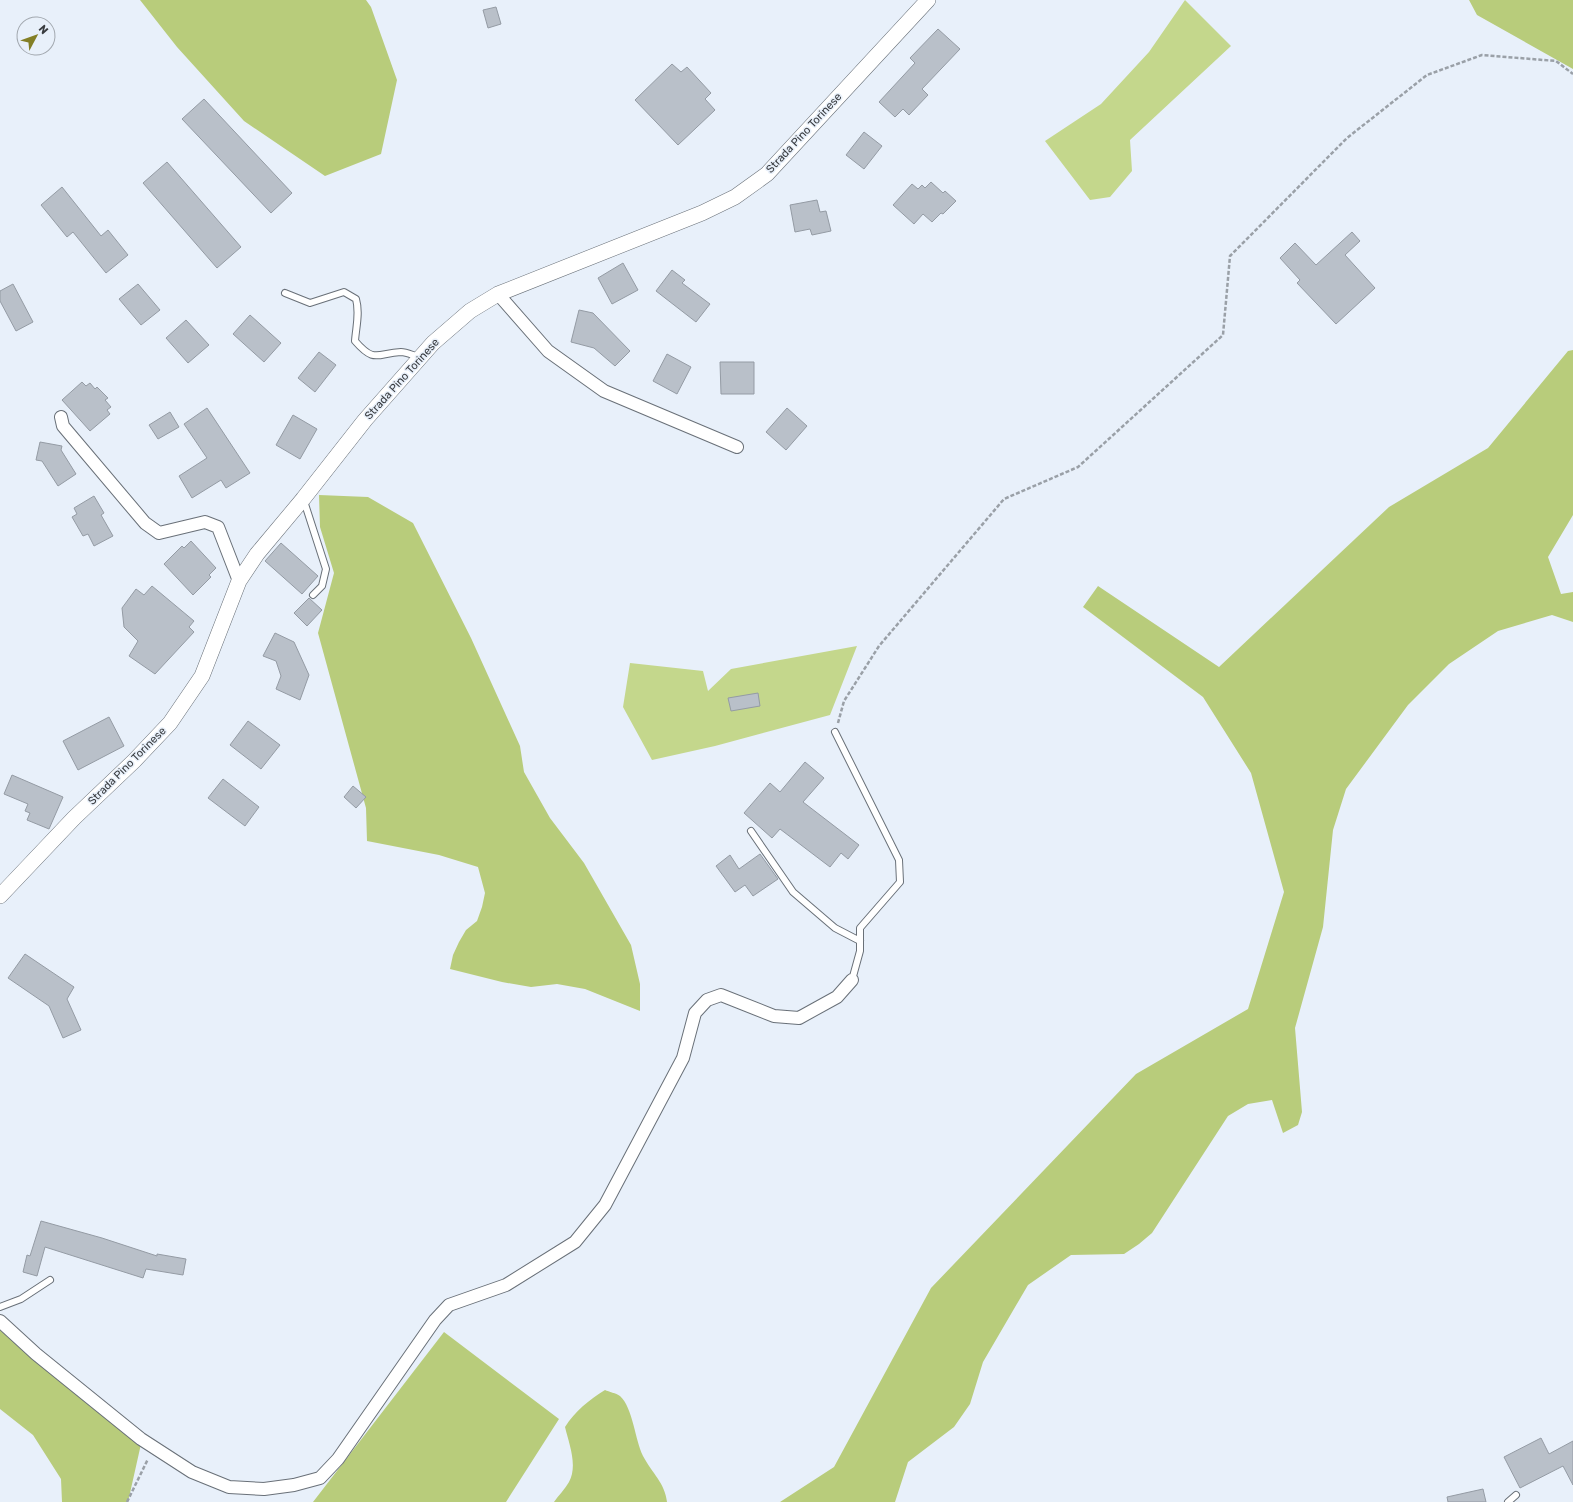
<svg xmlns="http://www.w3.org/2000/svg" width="1573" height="1502" font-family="Rubik,sans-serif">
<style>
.green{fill:#c4d78c}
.forest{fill:#b8cc7b}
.building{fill:#b9c0c9;stroke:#949ba4}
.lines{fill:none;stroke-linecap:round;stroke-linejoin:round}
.service-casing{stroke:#697078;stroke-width:8}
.minor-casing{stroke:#697078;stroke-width:14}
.tertiary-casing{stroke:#697078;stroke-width:16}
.path{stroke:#9aa0a7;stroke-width:2.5;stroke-dasharray:4 2;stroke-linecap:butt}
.service{stroke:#fff;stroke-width:6}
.minor{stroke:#fff;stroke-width:12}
.tertiary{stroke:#fff;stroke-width:15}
.labels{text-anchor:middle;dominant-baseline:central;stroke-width:3;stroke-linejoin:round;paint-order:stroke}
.street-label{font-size:11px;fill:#383b3f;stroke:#e8f0fa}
</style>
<rect width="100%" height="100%" fill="#e8f0fa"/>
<!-- green -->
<path class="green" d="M1185,0l46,46 -101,94 2,31 -22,26 -20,3 -45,-59 56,-37 48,-52z
M857,646l-27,69 -115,31 -63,14 -29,-53 7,-44 73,8 5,20 23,-22z"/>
<!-- forest -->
<path class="forest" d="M140,0h226l5,7 26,73 -16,74 -56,22 -81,-55 -67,-74z
M1469,0h104v69l-96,-54z
M1573,350v165l-25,42 13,37 12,-2v30l-21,-7 -54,16 -49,33 -41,41 -62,84 -13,41 -10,97 -28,101 7,84 -4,13 -15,8 -11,-33 -24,4 -20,12 -76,117 -13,11 -15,10 -53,1 -43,30 -45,77 -13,42 -16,23 -46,35 -13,40h-115l54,-35 97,-179 205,-214 112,-65 36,-117 -33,-119 -48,-76 -120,-90 15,-21 121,81 170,-160 99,-59 80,-97z
M319,495l49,2 45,26 58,115 49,108 4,26 26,46 34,45 47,82 9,39v27l-55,-22 -28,-5 -26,3 -29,-5 -52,-13 3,-14 6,-13 7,-12 11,-9 5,-14 3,-14 -7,-26 -39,-12 -72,-14 -1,-33 -48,-175 16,-60 -14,-46z
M0,1330l141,114 -13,58h-66l-1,-23 -28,-44 -33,-26z
M444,1332l115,87 -53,83h-193z
M605,1390c4,2 11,3 15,6 13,12 15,44 23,60 9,17 22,27 24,46h-113c4,-6 11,-13 15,-20 9,-17 0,-38 -4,-55 10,-16 24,-27 40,-37z"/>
<!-- building -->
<path class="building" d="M496,7l5,17 -13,4 -5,-18z
M938,29l22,20 -38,40 6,6 -19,20 -6,-6 -8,8 -16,-15 36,-39 -5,-5z
M672,64l9,8 6,-5 24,26 -6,6 10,11 -37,35 -43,-45z
M204,99l88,94 -21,20 -89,-94z
M864,132l18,14 -18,23 -18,-14z
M167,162l74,85 -24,21 -74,-85z
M931,182l12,11 2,-2 11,10 -13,13 -2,-1 -9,9 -9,-8 -9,10 -21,-19 19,-21 6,5 4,-4 3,3z
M62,187l39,49 7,-6 20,25 -22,18 -33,-41 -6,5 -26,-32z
M817,200l3,12 6,-1 5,20 -19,4 -2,-6 -15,3 -5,-27z
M1352,232l8,9 -15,14 30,33 -39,36 -39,-41 3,-3 -20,-22 15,-15 21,22z
M623,263l15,27 -26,14 -14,-26z
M672,270l13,10 -3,3 28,21 -14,18 -40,-31z
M13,284l20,38 -17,9 -16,-30v-10z
M138,284l22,26 -19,15 -22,-26z
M579,310l14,3 37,38 -15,15 -21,-18 -23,-6z
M250,315l31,28 -17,19 -31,-28z
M186,320l23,25 -21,18 -22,-25z
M319,352l17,13 -21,27 -17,-14z
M667,354l24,13 -14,27 -24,-13z
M720,362h34v32h-33z
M82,382l4,4 4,-3 5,6 2,-2 11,11 -3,2 6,7 -4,3 3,4 -20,17 -28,-31z
M207,408l43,65 -24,15 -5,-8 -29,18 -13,-22 28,-18 -23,-34z
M787,408l20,18 -21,24 -20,-18z
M170,412l9,15 -21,12 -9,-14z
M293,415l24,14 -17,30 -24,-14z
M40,442l22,4 -1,4 15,24 -18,12 -16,-25 -6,-1z
M94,496l10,17 -3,2 12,21 -19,10 -6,-12 -5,2 -11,-19 5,-3 -3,-6z
M191,541l25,27 -7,7 2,2 -18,18 -29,-31 18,-18 2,2z
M281,543l37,33 -16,18 -37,-33z
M152,586l42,35 -5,6 5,5 -39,42 -26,-18 9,-15 -14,-14 -2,-19 14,-19 8,6z
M309,598l13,12 -15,16 -13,-13z
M275,633l19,9 15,33 -9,25 -24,-11 5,-13 -5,-15 -13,-5z
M758,693l2,13 -29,5 -3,-13z
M109,717l15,29 -46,24 -15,-29z
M248,721l32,24 -19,24 -31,-24z
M805,762l19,16 -21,24 56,43 -11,14 -7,-6 -11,14 -50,-38 -8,9 -28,-25 26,-30 10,9z
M12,775l51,22 -14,32 -22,-9 3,-7 -5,-2 3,-7 -24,-10z
M223,779l36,28 -14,19 -37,-28z
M353,786l13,11 -10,11 -12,-11z
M760,854l18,25 -25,17 -8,-11 -10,7 -19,-26 14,-11 9,14z
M25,954l49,33 -7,12 14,31 -18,8 -14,-32 -41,-28z
M41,1221l61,17 55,18v-2l29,5 -3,16 -37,-6 -3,9 -98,-31 -8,29 -14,-4 4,-17 3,1z
M1541,1438l8,16 24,-13v44l-10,-19 -43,22 -16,-31z
M1483,1489l3,13h-38l-1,-5z"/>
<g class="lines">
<defs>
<path id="service" d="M285,293l25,10 34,-11 12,7c4,14 0,28 -1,42 20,23 22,12 46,11 6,0 13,4 18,5
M304,501l22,68 -4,17 -9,9
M835,732l64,128 1,22 -40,46v23l-8,29
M751,831l42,61 42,36 25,13
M0,1307l21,-8 29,-19
M1508,1502l8,-7"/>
<path id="minor" d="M498,294l50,57 56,40 133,56
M61,417l2,9 82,97 14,10 46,-11 13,5 21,54
M0,1321l36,33 105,85 51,33 37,15 35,2 30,-4 26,-7 18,-19 97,-139 14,-15 57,-20 69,-43 30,-37 78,-147 12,-45 12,-13 14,-5 53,21 25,2 38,-21 15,-17"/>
<path id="tertiary" d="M0,896l74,-78 60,-57 36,-38 32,-47 37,-95 18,-27 46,-55 62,-79 68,-77 37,-32 28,-17 204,-81 33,-16 32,-23 161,-174"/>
</defs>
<!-- service casing -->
<use href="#service" class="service-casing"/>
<!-- minor casing -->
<use href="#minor" class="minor-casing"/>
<!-- tertiary casing -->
<use href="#tertiary" class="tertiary-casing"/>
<!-- path -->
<path class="path" d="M838,723l6,-22 35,-55 125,-147 74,-32 145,-132 7,-79 117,-118 80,-63 55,-20 74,6 17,13
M127,1502l21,-43"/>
<!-- service -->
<use href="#service" class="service"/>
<!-- minor -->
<use href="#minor" class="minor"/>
<!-- tertiary -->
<use href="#tertiary" class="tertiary"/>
</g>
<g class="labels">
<!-- street labels -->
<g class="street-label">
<text transform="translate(804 133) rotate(-47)">Strada Pino Torinese</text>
<text transform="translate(402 379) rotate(-48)">Strada Pino Torinese</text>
<text transform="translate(127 766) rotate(-45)">Strada Pino Torinese</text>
</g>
</g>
<!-- north arrow -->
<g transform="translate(36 36) rotate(49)"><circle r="19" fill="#e8f0fa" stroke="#a2a8af"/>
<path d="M0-3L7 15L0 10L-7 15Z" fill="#837f26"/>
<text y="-6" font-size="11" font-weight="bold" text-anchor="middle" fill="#383b3f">N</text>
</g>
</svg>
